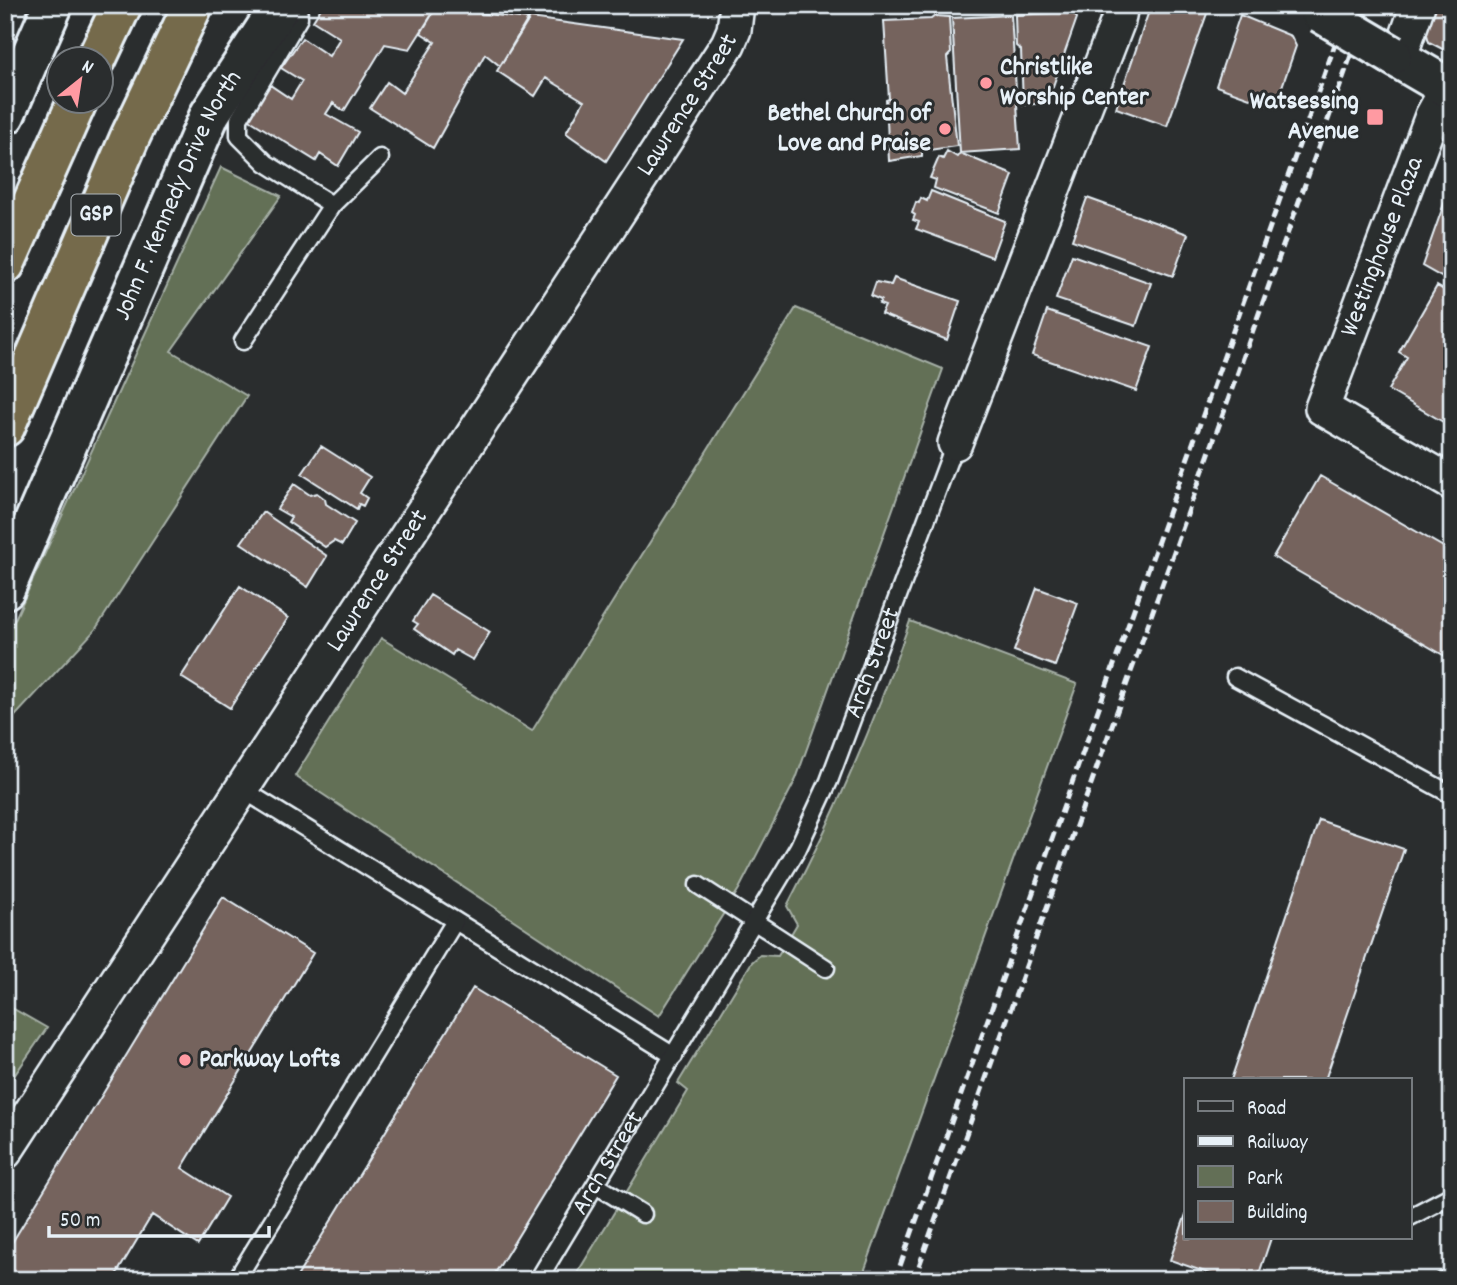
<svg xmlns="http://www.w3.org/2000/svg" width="1457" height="1285" font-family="Dekko,sans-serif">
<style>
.green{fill:#636f56;stroke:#a6b0a7;stroke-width:2}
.building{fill:#75635d;stroke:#e8f1f8;stroke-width:2}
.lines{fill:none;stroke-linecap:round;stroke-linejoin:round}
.lane-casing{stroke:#e8f1f8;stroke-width:21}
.street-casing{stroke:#e8f1f8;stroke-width:38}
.secondary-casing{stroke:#e8f1f8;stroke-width:44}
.highway-casing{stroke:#e8f1f8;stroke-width:44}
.lane{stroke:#2a2d2e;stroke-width:16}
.street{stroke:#2a2d2e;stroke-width:33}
.secondary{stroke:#2a2d2e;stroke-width:38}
.highway{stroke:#756b4b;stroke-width:38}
.rail{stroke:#e8f1f8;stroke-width:5;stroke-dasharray:10 5;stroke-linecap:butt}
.secondary-bridge-casing{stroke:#e8f1f8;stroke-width:44;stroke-linecap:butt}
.secondary-bridge{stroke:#2a2d2e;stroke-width:38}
.poi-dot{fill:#ff9aa2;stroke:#2a2d2e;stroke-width:2.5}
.labels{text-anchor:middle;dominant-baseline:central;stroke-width:6;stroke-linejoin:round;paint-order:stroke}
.shield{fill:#2a2d2e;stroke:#afb6bb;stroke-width:2}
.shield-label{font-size:24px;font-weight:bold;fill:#e8f1f8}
.poi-label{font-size:26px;font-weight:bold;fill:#e8f1f8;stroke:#2a2d2e;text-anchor:start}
.street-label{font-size:26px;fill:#e8f1f8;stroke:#2a2d2e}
</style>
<rect width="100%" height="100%" fill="#2a2d2e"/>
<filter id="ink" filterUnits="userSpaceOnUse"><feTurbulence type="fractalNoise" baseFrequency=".0143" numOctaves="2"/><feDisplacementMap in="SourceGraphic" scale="14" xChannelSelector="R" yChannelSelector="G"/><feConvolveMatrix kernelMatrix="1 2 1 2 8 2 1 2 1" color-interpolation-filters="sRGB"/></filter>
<g filter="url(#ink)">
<!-- green -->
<path class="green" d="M221,167l60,29 -110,155 76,45 -152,234 -90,97v-86z
M796,308l147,61 -147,410 -57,110 -80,127 -364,-240 86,-138 151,93z
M910,621l167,63 -216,596h-288l115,-189 -10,-8 74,-121 8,-7 18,1 19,-32 -10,-18c50,-95 88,-184 123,-285z
M5,1004l42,24 -42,61z"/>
<!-- building -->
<path class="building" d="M323,5l113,3 -26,41 -25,-5 -41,67 -11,-8 -7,11 32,18 -20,34 -18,-12 -4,7 -68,-42 22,-34 21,14 11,-18 -21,-13 21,-30 27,18 11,-18 -27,-17z
M1151,5h59l-43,121 -51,-18z
M1435,5h17v49l-23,-12 -3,-11z
M436,8l92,11 -28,47 -15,-12 -52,94 -63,-40 17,-26 15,11 33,-51 -14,-9z
M1072,12l5,6 -30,85 -24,2 -2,-55 -5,-4 -1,-31z
M1011,15l9,134 -60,4 -8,-135z
M1240,15l51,21 5,10 -21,61 -59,-21z
M935,16l14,1 2,36 -4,4 10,89 -35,5v5l-33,5 -3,-61 3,-1 -5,-78 47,-2z
M530,18l153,21 -77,122 -40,-28 18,-32 -38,-23 -11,18 -38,-25z
M947,151l10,6 3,-4 53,22 -14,38 -65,-25 2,-8 -6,-2 9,-21 4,2z
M1452,181v102l-30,-17z
M931,191l74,30 -13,36 -76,-28 3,-7 -6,-2 2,-5 -3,-2 4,-11 3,1 2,-5 6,3z
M1087,198l101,36 -15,42 -101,-36z
M1072,255l79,28 -15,43 -80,-27z
M894,278l66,23 -13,39 -66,-26 4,-8 -6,-2 2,-4 -10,-4 5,-14 15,3z
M1437,286l15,9v132l-64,-37 19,-33 -8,-5z
M1047,311l105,36 -16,44 -104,-36z
M321,446l49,31 -10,16 7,5 -4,8 -4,-2 -2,5 -55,-35z
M1320,476l132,76v108l-179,-103z
M294,484l16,11 7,-2 8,6 1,5 29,19 -13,22 -8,-4 -9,6 -37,-25 3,-5 -14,-8z
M263,512l64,44 -19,31 -67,-44z
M240,586l48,32 -58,90 -49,-31z
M1037,588l41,15 -23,63 -41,-15z
M430,595l60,37 -17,28 -18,-10 -3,5 -38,-26 4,-5 -5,-3z
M1319,820l85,29 -79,231h-94z
M223,897l90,56 -131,215 45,29 -29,48 -46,-30 -39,65h-108v-26z
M473,988l143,87 -125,205h-196z
M1186,1214v24h85l-14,42h-29l-58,-20z
M1452,1266v14h-27z"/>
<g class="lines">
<defs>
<g id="lane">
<path d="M332,205l48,-47"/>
<path d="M243,341l89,-136 -66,-42 -27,-27v-17l60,-101 -1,-13"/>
<path d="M1235,677l217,118"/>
<path d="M242,789l432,267"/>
<path d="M698,885l128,83"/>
<path d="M596,1185l47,29"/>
<path d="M1410,1217l42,-22"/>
<path d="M236,1280l219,-359"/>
<path id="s1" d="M538,1280l260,-432 31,-67 126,-338"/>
</g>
<g id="street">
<path d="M1399,59l19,-54"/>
<path d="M1448,87l-16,29 -110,292 130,75"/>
<path d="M955,443l163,-422 3,-16"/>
<path id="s2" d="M5,1152l723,-1108 6,-14 3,-25"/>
</g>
<g id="secondary">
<path d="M1392,55l60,35"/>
<path d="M5,115l48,-110"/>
<path id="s3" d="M5,589l205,-475 71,-109"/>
</g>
<path id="highway" d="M96,60l26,-55
M5,264l72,-162
M5,427l125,-290 63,-132"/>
</defs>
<!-- lane casing -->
<use href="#lane" class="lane-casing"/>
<!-- street casing -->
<use href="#street" class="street-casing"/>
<!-- secondary casing -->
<use href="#secondary" class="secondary-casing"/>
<!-- highway casing -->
<use href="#highway" class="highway-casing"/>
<!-- lane -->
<use href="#lane" class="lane"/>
<!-- street -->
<use href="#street" class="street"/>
<!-- secondary -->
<use href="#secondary" class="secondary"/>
<!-- highway -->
<use href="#highway" class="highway"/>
<!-- rail -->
<path class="rail" d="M895,1280l454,-1275
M914,1280l455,-1275"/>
<defs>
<path id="secondary-bridge" d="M1321,13l71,42"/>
</defs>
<!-- secondary-bridge casing -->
<use href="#secondary-bridge" class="secondary-bridge-casing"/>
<!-- secondary-bridge -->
<use href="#secondary-bridge" class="secondary-bridge"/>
</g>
</g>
<!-- markers -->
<g class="poi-dot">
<circle cx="986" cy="83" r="7"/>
<rect x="1366" y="108" width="18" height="18" rx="3.5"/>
<circle cx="945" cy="129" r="7"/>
<circle cx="185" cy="1060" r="7"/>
</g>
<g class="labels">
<!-- shield labels -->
<rect class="shield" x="71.5" y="194.5" width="49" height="41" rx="5"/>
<g class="shield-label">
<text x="96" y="215">GSP</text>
</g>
<!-- poi labels -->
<g class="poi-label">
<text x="1000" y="68">Christlike<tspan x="1000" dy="30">Worship Center</tspan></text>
<text x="1359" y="102" text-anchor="end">Watsessing<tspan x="1359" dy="30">Avenue</tspan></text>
<text x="931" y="114" text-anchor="end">Bethel Church of<tspan x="931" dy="30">Love and Praise</tspan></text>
<text x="199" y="1060">Parkway Lofts</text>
</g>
<!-- street labels -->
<g class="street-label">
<text stroke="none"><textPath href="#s2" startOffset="1250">Lawrence Street</textPath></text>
<text stroke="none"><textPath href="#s3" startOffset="430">John F. Kennedy Drive North</textPath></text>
<text transform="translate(1383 247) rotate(-69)">Westinghouse Plaza</text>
<text stroke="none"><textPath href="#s2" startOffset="682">Lawrence Street</textPath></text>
<text stroke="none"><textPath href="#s1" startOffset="704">Arch Street</textPath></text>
<text stroke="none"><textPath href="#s1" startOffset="136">Arch Street</textPath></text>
</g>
</g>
<!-- margin -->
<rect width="1457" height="1285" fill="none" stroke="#2a2d2e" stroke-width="28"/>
<rect x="14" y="14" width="1429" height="1257" fill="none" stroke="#e8f1f8" stroke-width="2.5" filter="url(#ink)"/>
<!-- legend -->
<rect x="1184" y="1078" width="228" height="161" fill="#2a2d2e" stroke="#767b7f" stroke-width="2"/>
<rect x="1198" y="1101" width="35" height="10" fill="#2a2d2e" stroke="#767b7f" stroke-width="2"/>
<text x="1247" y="1114" font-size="21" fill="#e8f1f8">Road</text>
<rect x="1198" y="1136" width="35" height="10" fill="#e8f1f8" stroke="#767b7f" stroke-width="2"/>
<text x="1247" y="1148" font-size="21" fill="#e8f1f8">Railway</text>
<rect x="1198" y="1166" width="35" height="21" fill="#636f56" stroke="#767b7f" stroke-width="2"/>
<text x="1247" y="1184" font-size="21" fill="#e8f1f8">Park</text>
<rect x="1198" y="1201" width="35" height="21" fill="#75635d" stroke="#767b7f" stroke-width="2"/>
<text x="1247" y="1218" font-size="21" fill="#e8f1f8">Building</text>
<!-- north arrow -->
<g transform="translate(80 80) rotate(30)"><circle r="33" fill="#2a2d2e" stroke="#767b7f" stroke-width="2"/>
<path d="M0-5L12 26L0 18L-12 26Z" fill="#ff9aa2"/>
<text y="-10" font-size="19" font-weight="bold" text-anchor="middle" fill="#e8f1f8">N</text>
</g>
<!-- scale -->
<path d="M49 1226v10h220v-10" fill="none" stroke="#e8f1f8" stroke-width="3.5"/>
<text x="60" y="1226" font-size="21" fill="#e8f1f8" stroke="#2a2d2e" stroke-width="5" paint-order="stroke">50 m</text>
</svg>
